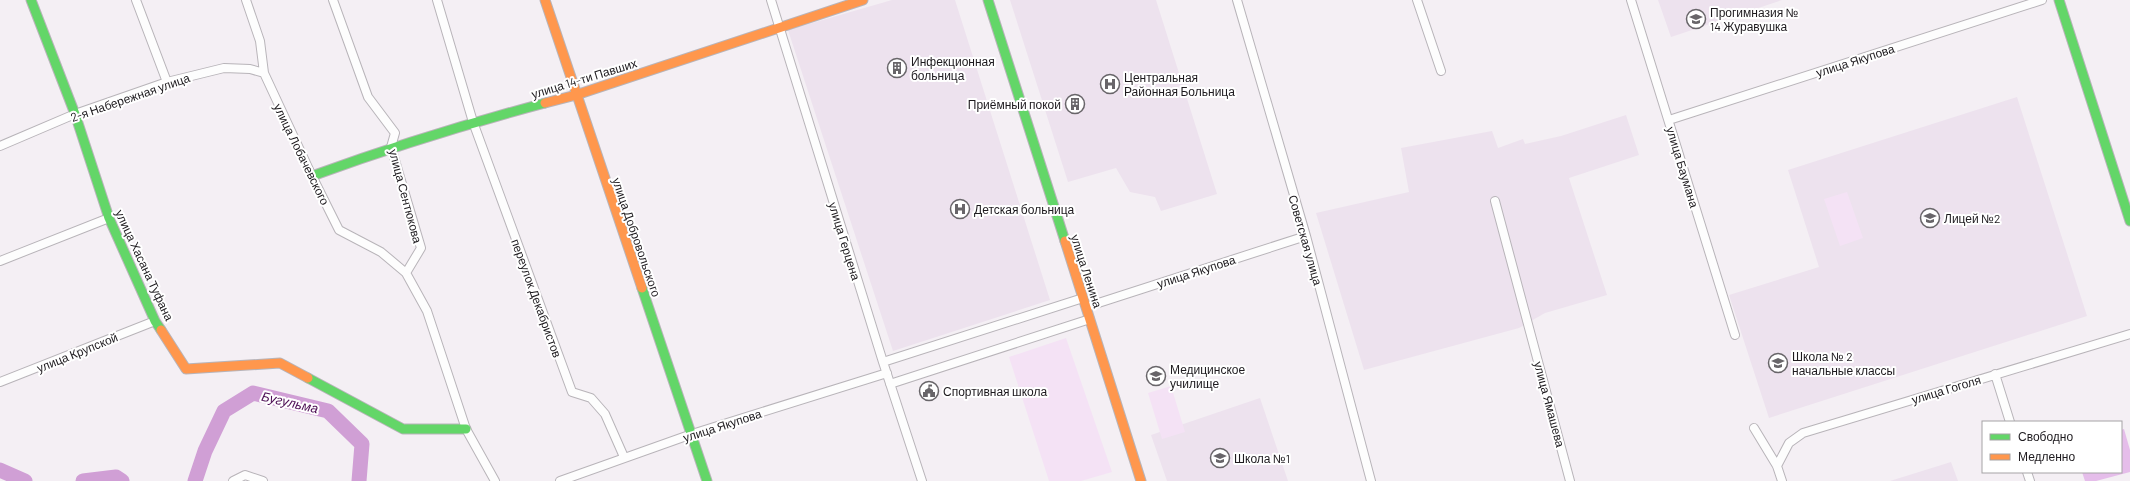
<svg xmlns="http://www.w3.org/2000/svg" width="2130" height="481" font-family="Barlow,sans-serif">
<style>
.built{fill:#ede2ee}
.green{fill:#f4e2f5}
.forest{fill:#e5bdea}
.lines{fill:none;stroke-linecap:round;stroke-linejoin:round}
.river{stroke:#d09fd5;stroke-width:15}
.street-casing{stroke:#b8b4b9;stroke-width:10}
.fast-casing{stroke:#b8b4b9;stroke-width:11}
.slow-casing{stroke:#b8b4b9;stroke-width:11}
.street{stroke:#fdfdfd;stroke-width:8}
.fast{stroke:#63d668;stroke-width:9}
.slow{stroke:#ff974d;stroke-width:9}
.labels{text-anchor:middle;dominant-baseline:central;stroke-width:4;stroke-linejoin:round;paint-order:stroke}
.poi-label{font-size:12px;fill:#1d1a1e;stroke:#fff;text-anchor:start}
.street-label{font-size:12px;fill:#1d1a1e;stroke:#fff}
.water-label{font-size:13px;font-style:italic;fill:#4d0f55;stroke:#fff}
</style>
<rect width="100%" height="100%" fill="#f4eff4"/>
<!-- built -->
<path class="built" d="M892,0h63l95,300 -157,51 -105,-321z
M1010,0h146l61,194 -56,17 -6,-14 -25,-5 -14,-24 -48,14z
M1658,0h124l-111,37z
M2017,97l70,219 -318,102 -40,-123 90,-28 -31,-97z
M1626,115l13,40 -70,23 38,117 -62,18 -26,15 -155,42 -48,-157 93,-21 -8,-44 91,-17 6,17 25,-9 2,5 36,-8z
M1260,398l28,83h-121l-16,-46z
M1951,462l7,19h-68z"/>
<!-- green -->
<path class="green" d="M1847,192l16,46 -23,8 -16,-47z
M1066,338l46,134 -31,9h-32l-40,-124z
M1171,386l14,46 -23,7 -14,-46z"/>
<!-- forest -->
<path class="forest" d="M2124,429l6,21v22l-34,9h-11l-3,-9h39v-42z"/>
<g class="lines">
<!-- river -->
<path class="river" d="M0,470l25,11
M83,481l33,-4 6,4
M195,481l10,-30 19,-40 29,-18 75,18 34,33 -3,37"/>
<defs>
<path id="street" d="M136,0l31,82
M246,0l14,41 4,32 48,103 27,54 42,22 25,21
M333,0l35,97 27,36 -4,14 30,101 -15,25 21,38 39,118 29,52
M437,0l36,122 99,270 19,6 14,16 19,43
M771,0l112,362 39,119
M1237,0l69,236 65,245
M1417,0l24,71
M1631,0l104,335
M1669,120l373,-120
M0,146l75,-32 92,-32 57,-14 26,1 14,4
M1495,201l75,280
M0,261l109,-43
M1086,307l220,-71
M883,362l200,-64
M1995,374l15,48
M0,382l155,-61
M890,384l200,-65
M1754,428l23,38 5,15
M1777,466l12,-23 14,-10 327,-99
M2027,472l3,9
M233,481l12,-6 18,6
M560,481l132,-47 195,-61"/>
<path id="fast" d="M31,0l44,114 34,104 46,103 6,9
M988,0l77,241
M2059,0l71,221
M312,176c77,-28 154,-52 233,-73
M642,288l65,193
M308,378l95,51h63"/>
<path id="slow" d="M545,0l97,288
M545,103l31,-8 287,-95
M1065,241l76,240
M161,330l25,39 94,-6 28,15"/>
</defs>
<!-- street casing -->
<use href="#street" class="street-casing"/>
<!-- fast casing -->
<use href="#fast" class="fast-casing"/>
<!-- slow casing -->
<use href="#slow" class="slow-casing"/>
<!-- street -->
<use href="#street" class="street"/>
<!-- fast -->
<use href="#fast" class="fast"/>
<!-- slow -->
<use href="#slow" class="slow"/>
</g>
<!-- icons -->
<defs>
<symbol id="school-ring" viewBox="-11 -11 22 22"><circle r="9.5" fill="#fff" stroke="#686569" stroke-width="1.5"/><path d="M0-5L7-2L0 1L-7-2ZM-4 1L0 2.5L4 1V4Q0 6-4 4Z" fill="#686569"/></symbol>
<symbol id="building-ring" viewBox="-11 -11 22 22"><circle r="9.5" fill="#fff" stroke="#686569" stroke-width="1.5"/><path d="M-4-6H4V6H1V3H-1V6H-4ZM-2.5-4.3h1.7v1.8h-1.7ZM.8-4.3h1.7v1.8H.8ZM-2.5-1h1.7V.8h-1.7ZM.8-1h1.7V.8H.8Z" fill="#686569"/></symbol>
<symbol id="hospital-ring" viewBox="-11 -11 22 22"><circle r="9.5" fill="#fff" stroke="#686569" stroke-width="1.5"/><path d="M-5-5h3v3.5h4V-5h3V5h-3V1.5h-4V5h-3Z" fill="#686569"/></symbol>
<symbol id="university-ring" viewBox="-11 -11 22 22"><circle r="9.5" fill="#fff" stroke="#686569" stroke-width="1.5"/><path d="M0-5L7-2L0 1L-7-2ZM-4 1L0 2.5L4 1V4Q0 6-4 4Z" fill="#686569"/></symbol>
<symbol id="civic-ring" viewBox="-11 -11 22 22"><circle r="9.5" fill="#fff" stroke="#686569" stroke-width="1.5"/><path d="M-.6-6.5H3V-4.5H.6V-3L4-1V1h2V6H-6V1h2V-1L-.6-3ZM-1.2 2.5V6h2.4V2.5Z" fill="#686569"/></symbol>
</defs>
<g fill-rule="evenodd">
<use href="#school-ring" x="1685" y="8" width="22" height="22"/>
<use href="#building-ring" x="886" y="57" width="22" height="22"/>
<use href="#hospital-ring" x="1099" y="73" width="22" height="22"/>
<use href="#building-ring" x="1064" y="93" width="22" height="22"/>
<use href="#hospital-ring" x="949" y="198" width="22" height="22"/>
<use href="#school-ring" x="1919" y="207" width="22" height="22"/>
<use href="#school-ring" x="1767" y="352" width="22" height="22"/>
<use href="#university-ring" x="1145" y="365" width="22" height="22"/>
<use href="#civic-ring" x="918" y="380" width="22" height="22"/>
<use href="#school-ring" x="1209" y="447" width="22" height="22"/>
</g>
<g class="labels">
<!-- poi labels -->
<g class="poi-label">
<text x="1710" y="12">Прогимназия №<tspan x="1710" dy="14">14 Журавушка</tspan></text>
<text x="911" y="61">Инфекционная<tspan x="911" dy="14">больница</tspan></text>
<text x="1124" y="77">Центральная<tspan x="1124" dy="14">Районная Больница</tspan></text>
<text x="1061" y="104" text-anchor="end">Приёмный покой</text>
<text x="974" y="209">Детская больница</text>
<text x="1944" y="218">Лицей №2</text>
<text x="1792" y="356">Школа № 2<tspan x="1792" dy="14">начальные классы</tspan></text>
<text x="1170" y="369">Медицинское<tspan x="1170" dy="14">училище</tspan></text>
<text x="943" y="391">Спортивная школа</text>
<text x="1234" y="458">Школа №1</text>
</g>
<!-- street labels -->
<g class="street-label">
<text transform="translate(1855 60) rotate(-18)">улица Якупова</text>
<text transform="translate(584 78) rotate(-17)">улица 14-ти Павших</text>
<text transform="translate(130 97) rotate(-19)">2-я Набережная улица</text>
<text transform="translate(302 154) rotate(64)">улица Лобачевского</text>
<text transform="translate(1683 167) rotate(73)">улица Баумана</text>
<text transform="translate(406 196) rotate(75)">улица Сентюкова</text>
<text transform="translate(637 237) rotate(71)">улица Добровольского</text>
<text transform="translate(1306 240) rotate(74)">Советская улица</text>
<text transform="translate(845 241) rotate(73)">улица Герцена</text>
<text transform="translate(145 265) rotate(65)">улица Хасана Туфана</text>
<text transform="translate(1087 271) rotate(72)">улица Ленина</text>
<text transform="translate(1196 271) rotate(-18)">улица Якупова</text>
<text transform="translate(537 298) rotate(70)">переулок Декабристов</text>
<text transform="translate(77 352) rotate(-22)">улица Крупской</text>
<text transform="translate(1946 389) rotate(-17)">улица Гоголя</text>
<text transform="translate(1550 404) rotate(75)">улица Ямашева</text>
<text transform="translate(722 425) rotate(-18)">улица Якупова</text>
</g>
<!-- water labels -->
<g class="water-label">
<text transform="translate(290 402) rotate(13)">Бугульма</text>
</g>
</g>
<!-- legend -->
<rect x="1982" y="421" width="140" height="52" fill="#ffffff" stroke="#a5a3a5"/>
<rect x="1990" y="434" width="20" height="6" fill="#63d668" stroke="#a5a3a5"/>
<text x="2018" y="441" font-size="12" fill="#1d1a1e">Свободно</text>
<rect x="1990" y="454" width="20" height="6" fill="#ff974d" stroke="#a5a3a5"/>
<text x="2018" y="461" font-size="12" fill="#1d1a1e">Медленно</text>
</svg>
